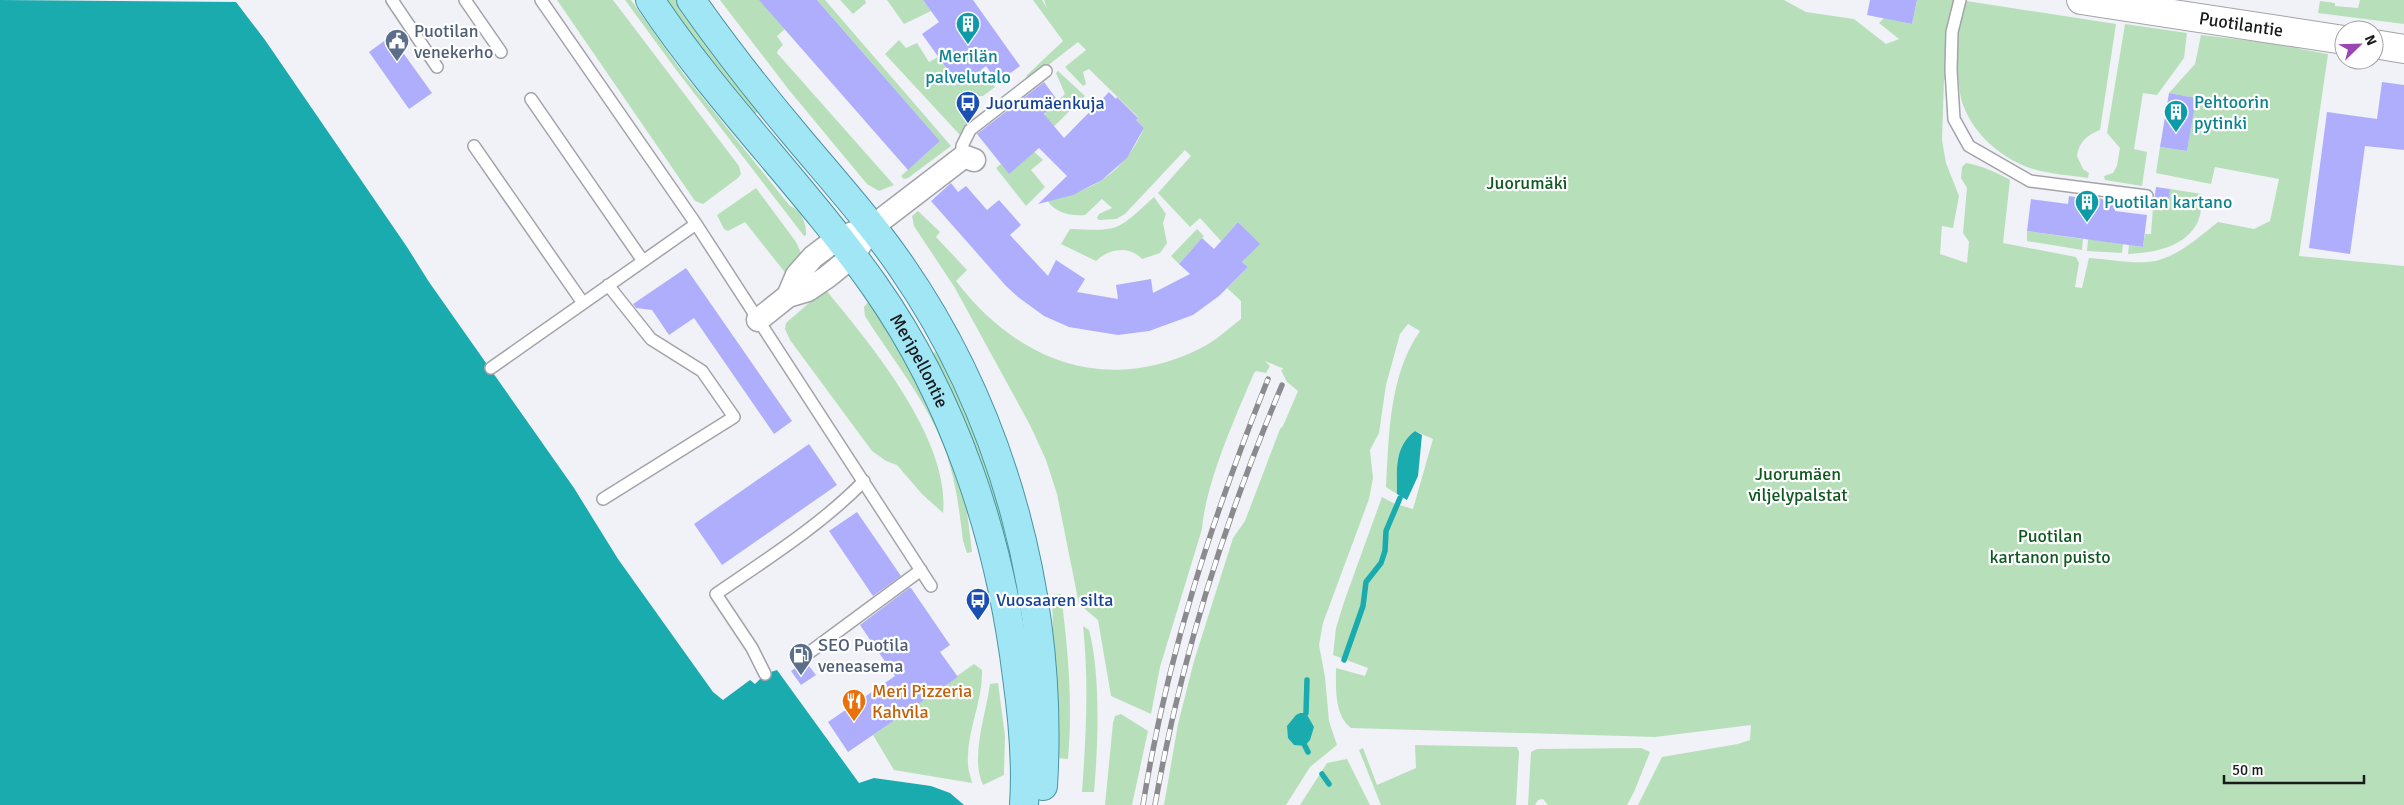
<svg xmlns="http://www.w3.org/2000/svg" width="2404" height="805" font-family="Signika,sans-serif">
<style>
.green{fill:#b7e0ba}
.water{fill:#1aabae}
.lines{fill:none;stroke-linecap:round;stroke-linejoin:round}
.stream{stroke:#1aabae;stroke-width:5.5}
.building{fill:#afaefc}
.lane-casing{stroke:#a3a4a9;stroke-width:14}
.street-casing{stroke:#a3a4a9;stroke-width:25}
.secondary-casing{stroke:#a3a4a9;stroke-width:30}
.primary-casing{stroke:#4894a4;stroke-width:30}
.lane{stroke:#fff;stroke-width:11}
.street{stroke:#fff;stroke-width:22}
.secondary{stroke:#fff;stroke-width:28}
.primary{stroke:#a1e6f5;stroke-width:28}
.rail-casing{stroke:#8a8a8f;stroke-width:5.5}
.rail{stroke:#fff;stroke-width:4;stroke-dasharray:11;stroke-linecap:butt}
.labels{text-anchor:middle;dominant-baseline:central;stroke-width:4.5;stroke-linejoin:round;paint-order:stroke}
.street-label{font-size:18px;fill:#191a1c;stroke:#fff}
.service-label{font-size:18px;fill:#4e5e75;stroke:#fff;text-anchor:start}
.culture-label{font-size:18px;fill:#0d838f;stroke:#fff;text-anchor:start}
.transit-label{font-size:18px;fill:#164399;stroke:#fff;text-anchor:start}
.park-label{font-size:18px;fill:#0f5921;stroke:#fff}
.food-label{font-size:18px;fill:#c56008;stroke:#fff;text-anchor:start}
</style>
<rect width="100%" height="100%" fill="#f1f1f8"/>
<!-- green -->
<path class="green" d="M557,0h56l126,166 2,8 -3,4 -35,26 -8,-3z
M625,0h6l51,72 108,134c11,4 17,18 16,29l-2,1 -127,-165z
M661,0h15l82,111 -4,5z
M720,0h40l25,29 -8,7 6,9 -5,5 -1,3 117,132 -15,6 -12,-7 -78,-94z
M817,0h8l126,146 -43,32 -4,1 -3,-3 39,-35z
M840,0h25l1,3 -13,11z
M887,0h36l8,11 -27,13z
M1033,0h9l5,8 -3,-8h740l22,12 48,7 32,25 13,-5 -20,-16 5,-5 28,6 5,-24h43l156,24 -16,106c-14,6 -20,11 -23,26l6,13 6,4 -1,5c-19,-3 -43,-4 -61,-11 -28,-11 -53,-33 -64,-62 -4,-11 -4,-25 -6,-38l-13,13 -2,60 4,23 13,33 -6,32 -11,-2 -2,28 27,9 2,-21 -6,-9 4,-45 -6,-10 1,-11 4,-4c17,3 30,9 44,17l-7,63 73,14 3,6 -4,24 7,1 7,-30c21,1 46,7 66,3 25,-6 44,-24 63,-39l36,7 16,-8 9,-42 -64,-12 -4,17 -55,-11 4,-26 27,4 8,-53 -26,-5 26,-29 6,-29 93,11 6,3 28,5 -29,202 105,10v539h-766l24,-48 76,-13 12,-4 1,-15 -96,12 -304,-9c-17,-13 -15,-41 -15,-60l29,8 3,-8 -35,-13 3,-27 8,-26 38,-105 11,6 20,6 20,-70 -18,-8c-21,16 -18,38 -18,63l-11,-7c3,-52 3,-112 34,-156l-12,-7 -8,10 -14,51 -7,48 -9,17 3,28 -4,21 -46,124 -4,22 6,32 4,44 8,24 -27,22 -24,38h-122l14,-81 16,-63 39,-123 12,-17 35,-92 3,-3 15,-35 -11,-9 -6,-12 3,-1 -19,-8 5,5 -4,7 -10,-2 -2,2c-19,45 -48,109 -52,156l-42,138 -9,47 -40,-18 -13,-76 -19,-16 -22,-110 -11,-34 -16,-35 -75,-137 -41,-62 -2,-10 6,-5 22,21 -4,5 31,33 -11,11c61,80 150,115 245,67 14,-7 27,-19 40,-29v-18l-14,-13 21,-21 -6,-5 17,-18 -21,-22 -17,19 -21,-23 -10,9 -32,-34 33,-37 -6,-6 -60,64 -9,5 -17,1 -2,-2 2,-4 13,-6 -10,-9 -17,16c-15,1 -30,-2 -38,-15 47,-9 77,-27 97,-72l-8,-8 2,-3 -49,-48 -6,3 3,12 -3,2 -18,-19 21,-17 -8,-8 -54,42 3,-9 36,-34z
M2360,0h44v24l-86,-11 2,-12 15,2v3l23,2z
M2125,24l62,9 -3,25 -27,37 -14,-2 -9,56 13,3 -5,34 -37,-6 -1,-4 9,-3 4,-7 3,-18 -13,-15z
M899,40l7,8 11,-5 12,19 9,-5 21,29 23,-17 13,18 -12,9h-13l2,29 -12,10 -75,-81z
M1058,71l27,25 -50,49 11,-33 19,-18 -9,-21z
M1025,143l18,17 -12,10 14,17 -19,19 -30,-38 5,-4 8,9z
M756,188l40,54 6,13 -15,20 -42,-53 -17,9 -4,-2 -7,-14z
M2170,189l32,5c-1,8 0,19 -4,27 -11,26 -45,32 -70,33l1,-9 14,2 2,-13h6l2,-27 15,2z
M1154,197l12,17 -3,9 4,20 -7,10 -18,6c-13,-14 -34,-10 -46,2l-35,-17 9,-15c52,2 46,2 84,-32z
M1197,229l7,7 -25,28 -8,-8z
M2027,231l56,8 -1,11 -55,-9z
M2088,239l35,5 -1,9 -35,-2z
M825,289c44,53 126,151 118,224l-21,-19 -25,-29 -11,-4 -14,-10 -82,-111 -5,-11 1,-6z
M870,300l16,23 60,113 20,67 6,49 -5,1 -4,-12c-3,-25 -6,-51 -13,-75 -15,-56 -55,-102 -85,-150l-1,-9z
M935,352l24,33 7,14 52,166 -8,1 -79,-211z
M1061,594c7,56 12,109 7,165l-12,-1 -4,-163z
M1083,626l6,4c12,45 9,116 5,162h-12c4,-56 7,-110 1,-166z
M974,664l8,6c1,32 -16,62 -14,94 0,6 3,13 4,19l-78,-13 -21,-35z
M998,683l7,53 -1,39 -21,10c-13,-27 3,-71 7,-101z
M1121,714l27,17 -16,74h-27l8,-82 2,-7z
M1415,745l102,2 2,5 -3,53h-135l-22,-55 4,-2 14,37 39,-17z
M1641,748l9,4 -16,40 -7,13h-79l-5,-6 -5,1 -3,5h-7l3,-53 6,-3z
M1347,759l23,46h-70l27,-42z"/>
<!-- water -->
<path class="water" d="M0,0l236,2 29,38 142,207 22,35 145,206 44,71 95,133 10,8 27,-20 5,4 10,-10 12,-4 82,113 15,-5 57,8 19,7 14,12h-964z
M1415,431l7,4 -4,41 -11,24 -10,-6c0,-25 -3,-47 18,-63z
M1300,713h6l8,14 -4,13 -5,6 -11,-1 -6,-7 -1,-12 9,-11z"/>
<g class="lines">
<!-- stream -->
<path class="stream" d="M1344,660l19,-54 3,-24 15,-19 4,-12 1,-20 14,-33
M1306,713l1,-33
M1305,746l3,6
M1322,774l7,10"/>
</g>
<!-- building -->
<path class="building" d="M759,0h58l123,141 -32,29z
M923,0h50l47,66 -22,16 -12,-16 -27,20 -37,-52 17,-12z
M1870,0h47l-5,24 -45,-9z
M391,36l41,57 -23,16 -40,-57z
M1044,82l14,19 -14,13 20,24 45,-46 7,7 1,-2 21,21 -2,2 8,8 -17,30 -25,22 -29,15 -35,9 29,-28 -28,-28 -30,26 -32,-40z
M2382,82l22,3v65l-39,-4 -15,108 -41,-6 18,-136 50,7z
M2169,93l27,5 -9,53 -27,-4z
M951,183l7,9 8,-6 21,24 12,-10 22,25 -11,10 38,41 8,-16 29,19 -8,13 41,7 -2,-14 35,-6 2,14 37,-19 -11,-10 23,-26 12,11 24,-27 22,22 -18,18 6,5 -29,29 -26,19 -44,16 -31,4 -31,-5 -18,-3 -25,-11 -26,-19 -12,-11 -75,-85z
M2156,187l14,2 -2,20 -15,-2z
M2083,195l33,7 -1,9 32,4 -4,32 -116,-16 4,-32 37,5 1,-8 11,2z
M686,268l106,153 -18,13 -80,-116 -25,17 -17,-25 -16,-2 -3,-4z
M809,444l28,41 -115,80 -28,-41z
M857,512l44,64 -28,20 -44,-65z
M909,588h2l39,57 -10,7 18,25 -110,75 -20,-30 67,-46 -35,-51z
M805,661l11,14 -15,10 -10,-14z"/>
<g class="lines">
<defs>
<path id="lane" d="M392,0l45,67
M465,0l36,52
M541,0l155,224 235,362
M1960,0l-8,32 -1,38 3,49 15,27 61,35 117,15
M531,99l112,162
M474,146l109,157
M962,158v-12l8,-16 76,-59
M491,368l205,-144
M603,499l131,-82 -32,-46 -51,-32 -43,-54
M810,652l111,-82
M765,674l-13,-26 -36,-54c51,-35 105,-69 148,-113"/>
<path id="street" d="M788,296l9,-21 16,-18 25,-19 34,-11 90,-69 4,-1 8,3
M758,320l30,-24 20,-6 19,-13 26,-21 9,-14"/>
<g id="secondary">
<path id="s1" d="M2081,0l263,40"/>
<path d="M2374,44l30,5"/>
</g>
<g id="primary">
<path id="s2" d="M650,0c67,101 154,186 224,285 81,115 126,253 143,392 6,43 10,85 7,128"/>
<path d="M691,0c33,47 69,93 106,137 36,43 73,84 104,129 104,150 153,338 142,520"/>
</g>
</defs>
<!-- lane casing -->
<use href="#lane" class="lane-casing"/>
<!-- street casing -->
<use href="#street" class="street-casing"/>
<!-- secondary casing -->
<use href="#secondary" class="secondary-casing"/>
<!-- primary casing -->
<use href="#primary" class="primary-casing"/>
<!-- lane -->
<use href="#lane" class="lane"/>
<!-- street -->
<use href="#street" class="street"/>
<!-- secondary -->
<use href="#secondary" class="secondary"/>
<!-- primary -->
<use href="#primary" class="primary"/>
<defs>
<path id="rail" d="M1143,805c24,-150 69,-286 125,-426
M1155,805c26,-148 69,-282 127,-420"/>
</defs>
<!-- rail casing -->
<use href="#rail" class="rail-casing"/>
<!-- rail -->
<use href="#rail" class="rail"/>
</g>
<!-- icons -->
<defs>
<symbol id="building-pin" viewBox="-11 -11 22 30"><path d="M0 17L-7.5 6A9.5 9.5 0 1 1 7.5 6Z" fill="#0f9aa8" stroke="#fff"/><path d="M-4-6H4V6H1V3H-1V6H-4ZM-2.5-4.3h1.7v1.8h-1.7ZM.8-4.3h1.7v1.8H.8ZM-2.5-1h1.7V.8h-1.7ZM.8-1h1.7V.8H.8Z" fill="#fff"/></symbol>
<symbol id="civic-pin" viewBox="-11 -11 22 30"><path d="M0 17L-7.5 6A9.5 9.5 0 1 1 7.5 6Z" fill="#5c6f8a" stroke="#fff"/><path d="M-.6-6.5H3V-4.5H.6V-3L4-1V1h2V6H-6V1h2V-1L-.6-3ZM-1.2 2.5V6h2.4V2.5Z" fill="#fff"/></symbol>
<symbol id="bus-pin" viewBox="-11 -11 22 30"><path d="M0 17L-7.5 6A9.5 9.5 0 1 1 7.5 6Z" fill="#1a4fb4" stroke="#fff"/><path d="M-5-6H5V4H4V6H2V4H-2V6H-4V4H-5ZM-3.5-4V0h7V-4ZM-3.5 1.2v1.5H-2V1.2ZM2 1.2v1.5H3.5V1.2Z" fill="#fff"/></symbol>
<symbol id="fuel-pin" viewBox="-11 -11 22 30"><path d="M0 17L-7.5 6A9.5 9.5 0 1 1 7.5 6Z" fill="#5c6f8a" stroke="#fff"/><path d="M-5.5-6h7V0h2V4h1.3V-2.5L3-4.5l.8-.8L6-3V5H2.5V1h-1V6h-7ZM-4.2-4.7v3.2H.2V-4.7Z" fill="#fff"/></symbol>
<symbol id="restaurant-pin" viewBox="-11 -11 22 30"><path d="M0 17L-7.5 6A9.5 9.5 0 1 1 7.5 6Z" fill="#e8710a" stroke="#fff"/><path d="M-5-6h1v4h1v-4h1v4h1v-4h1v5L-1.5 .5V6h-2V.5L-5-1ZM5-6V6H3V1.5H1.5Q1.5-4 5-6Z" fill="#fff"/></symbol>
</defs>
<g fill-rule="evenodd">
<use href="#building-pin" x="954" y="10" width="28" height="38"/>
<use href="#civic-pin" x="383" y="27" width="28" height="38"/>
<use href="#bus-pin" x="954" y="89" width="28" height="38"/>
<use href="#building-pin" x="2162" y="98" width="28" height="38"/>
<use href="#building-pin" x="2073" y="188" width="28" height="38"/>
<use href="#bus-pin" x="964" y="586" width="28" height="38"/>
<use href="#fuel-pin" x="787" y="641" width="28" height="38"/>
<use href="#restaurant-pin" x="840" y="687" width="28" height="38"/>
</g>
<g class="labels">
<!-- street labels -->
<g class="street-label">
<text stroke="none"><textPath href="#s1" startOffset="162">Puotilantie</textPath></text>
<text stroke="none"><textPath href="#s2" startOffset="451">Meripellontie</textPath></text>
</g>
<!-- service labels -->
<g class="service-label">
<text x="414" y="31">Puotilan<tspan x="414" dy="21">venekerho</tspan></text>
<text x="818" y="645">SEO Puotila<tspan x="818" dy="21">veneasema</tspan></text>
</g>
<!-- culture labels -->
<g class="culture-label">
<text x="968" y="56" text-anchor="middle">Merilän<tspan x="968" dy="21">palvelutalo</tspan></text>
<text x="2194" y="102">Pehtoorin<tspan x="2194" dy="21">pytinki</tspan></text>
<text x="2104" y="202">Puotilan kartano</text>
</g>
<!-- transit labels -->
<g class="transit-label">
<text x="986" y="103">Juorumäenkuja</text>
<text x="996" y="600">Vuosaaren silta</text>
</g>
<!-- park labels -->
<g class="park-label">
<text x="1527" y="183">Juorumäki</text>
<text x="1798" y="474">Juorumäen<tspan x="1798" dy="21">viljelypalstat</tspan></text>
<text x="2050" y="536">Puotilan<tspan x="2050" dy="21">kartanon puisto</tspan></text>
</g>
<!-- food labels -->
<g class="food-label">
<text x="872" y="691">Meri Pizzeria<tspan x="872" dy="21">Kahvila</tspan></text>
</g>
</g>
<!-- north arrow -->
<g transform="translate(2359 45) rotate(67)"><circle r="24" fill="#ffffff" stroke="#a3a3a4"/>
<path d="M0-4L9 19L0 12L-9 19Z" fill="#9945b2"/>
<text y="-8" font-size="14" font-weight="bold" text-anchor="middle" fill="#191a1c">N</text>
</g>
<!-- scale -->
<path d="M2224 775v8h140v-8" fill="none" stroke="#191a1c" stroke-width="2.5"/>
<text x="2232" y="775" font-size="15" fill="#191a1c" stroke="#ffffff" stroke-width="4" paint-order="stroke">50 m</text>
</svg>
